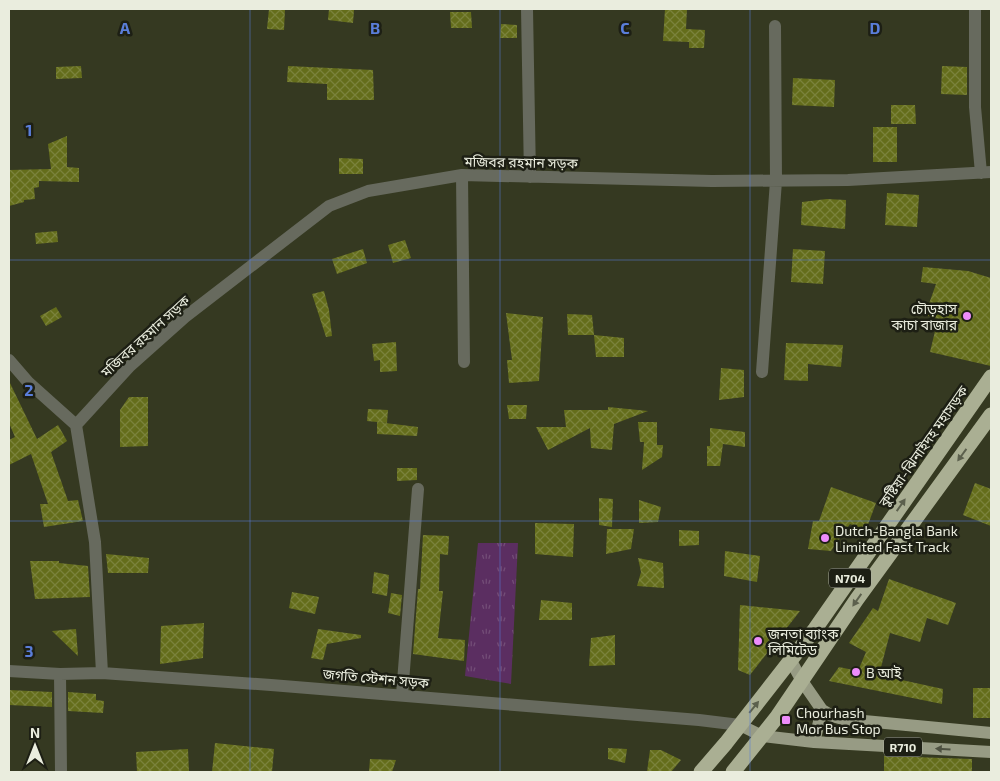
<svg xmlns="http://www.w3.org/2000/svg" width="1000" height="781" font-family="'Exo 2','Noto Sans Bengali',sans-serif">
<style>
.park{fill:url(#park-tufts)}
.building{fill:url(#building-cross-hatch)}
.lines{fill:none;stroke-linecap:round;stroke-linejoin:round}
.minor{stroke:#676a5e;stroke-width:12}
.major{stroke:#979b84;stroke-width:12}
.highway{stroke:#aaaf93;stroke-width:15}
.oneway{fill:#5c604d}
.oneway2{fill:#4e5141}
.grid{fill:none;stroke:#5a7eda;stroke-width:1;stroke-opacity:0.55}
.poi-dot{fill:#ed8cfa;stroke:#1d1f14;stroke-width:2}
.labels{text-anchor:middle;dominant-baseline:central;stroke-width:5;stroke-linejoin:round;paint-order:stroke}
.shield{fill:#1d1f14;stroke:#acafa1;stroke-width:1}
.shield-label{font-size:12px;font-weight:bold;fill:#eaedde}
.street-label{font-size:14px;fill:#eaedde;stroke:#1d1f14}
.poi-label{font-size:14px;fill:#eaedde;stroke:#1d1f14;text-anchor:start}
.grid-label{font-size:16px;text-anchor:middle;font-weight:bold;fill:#5a7eda;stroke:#1d1f14;stroke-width:5;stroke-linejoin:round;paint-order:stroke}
</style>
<defs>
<pattern id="park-tufts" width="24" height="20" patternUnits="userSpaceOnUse" patternTransform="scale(1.25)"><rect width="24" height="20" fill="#5b2e61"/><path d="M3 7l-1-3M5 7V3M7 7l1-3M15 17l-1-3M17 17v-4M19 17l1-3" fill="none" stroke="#734d77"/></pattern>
<pattern id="building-cross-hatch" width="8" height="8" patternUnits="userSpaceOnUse" patternTransform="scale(1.25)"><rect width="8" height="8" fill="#646d1b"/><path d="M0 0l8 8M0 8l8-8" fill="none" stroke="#7a823c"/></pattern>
</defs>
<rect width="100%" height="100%" fill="#353921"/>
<!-- park -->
<path class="park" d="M478,543h40l-7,141 -46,-8z"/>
<!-- building -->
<path class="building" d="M269,9h16l-1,21 -17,-1z
M329,9l25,1 -1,13 -25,-3z
M665,9h22l-1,20 19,1 -1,18h-15v-6l-26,-1z
M450,12h21l1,16h-21z
M501,24l16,1v13h-17z
M81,66l1,12 -26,1v-12z
M288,66l85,4 1,30h-47v-16l-40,-2z
M942,66l25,1v28l-26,-1z
M793,78l42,2 -1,27 -42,-2z
M891,105h24l1,19h-25z
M873,127h24v35h-24z
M67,136v31l12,1v14l-40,-1v6l-5,1 1,11 -11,1v2l-15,4v-36l42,-1 -3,-25z
M339,158l24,1v15h-24z
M887,193l32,2 -2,32 -32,-2z
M827,199l19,1 -1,29 -44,-4 1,-23z
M57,231l1,11 -22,2 -1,-11z
M405,240l6,18 -18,5 -5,-18z
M363,249l4,14 -30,11 -5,-15z
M793,249l32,2 -2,33 -32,-2z
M923,267l45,4 23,7v88l-61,-14 8,-33 -13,-4 11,-31 -15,-2z
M324,291l5,19 3,26 -6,1 -14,-43z
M56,307l6,10 -16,9 -6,-10z
M506,313l37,4 -4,64 -30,2 -2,-23h5z
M567,314l25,1 2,20h-26z
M594,335l30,3v19h-28z
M396,342l1,29 -17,1v-12l-6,1 -2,-17z
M786,343l57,2 -2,22 -33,-3v17l-24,-1z
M721,368l23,2v27l-25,3z
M9,381l28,58 21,-14 9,16 -16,11 17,49 10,-1 5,21 -39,6 -4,-23h8l-17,-50 -22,11v-25l6,-3 -6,-14z
M129,397h19v49l-28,1v-37z
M507,405h20l-1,14h-17z
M608,407l40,4 -34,13 -2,26 -21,-2 -1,-20 -42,22 -12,-23h30l-2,-17h44z
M368,409l20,1 -1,13 -20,-2z
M377,422l41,5 -1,9 -40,-2z
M638,422h19v23h6l-1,12 -20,13 2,-28h-4z
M710,428l35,4v15l-22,-3 -3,22h-13v-20h3z
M397,468h20v12l-20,1z
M975,483l16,6v37l-28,-11z
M831,487l45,16 -10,27 -16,-6 -19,27 -23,-2 5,-28h6z
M599,498l14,1 -1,28 -13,-2z
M639,500l22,7 -3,15 -19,1z
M535,523l39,1 -1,33 -38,-3z
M607,529h27l-3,20 -25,5z
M679,530l20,1v14l-20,1z
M423,535l26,1 -1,19 -8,-1 -1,37h4l-5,47 27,2 -1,21 -51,-7 5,-65h2z
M725,551l35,5 -3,26 -33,-6z
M106,554l43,4 -1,15h-40z
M638,558l25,5 1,25 -27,-2 4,-14z
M30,561h29v2l29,3 2,31 -55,2z
M374,572l15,3 -2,21 -15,-3z
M889,579l67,24 -8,22 -21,-7 -7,24 -30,-9 -11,42 64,14 -1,15 -113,-23 10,-14 19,4 8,-19 -17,-9 24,-35 5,3z
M292,592l27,5 -4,17 -26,-6z
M391,593l11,2 -2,21 -12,-3z
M541,600l31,3v17h-33z
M740,605l60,6 -50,64 -12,-5z
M204,623l-1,35 -43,6 1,-38z
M76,629l2,27 -26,-25z
M318,629l43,6v3l-34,6 -4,16 -12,-2z
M615,635v30l-26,1 2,-28z
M973,688h18v30h-18z
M9,690l43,2v15l-43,-2z
M68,692l28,2v6l8,1 -1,12 -35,-2z
M215,743l59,6 -2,23h-60z
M608,748l19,1 -2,14 -17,-4z
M188,749l1,23h-52l-1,-20z
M650,750h11l20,10 -10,12h-24z
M884,756l88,3v13h-88z
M370,759l26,1 -4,12h-23z"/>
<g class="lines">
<!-- minor -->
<path class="minor" d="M527,9l3,168
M975,9v98l6,66
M462,175l2,187
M9,360l19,22 48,43 19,117 7,131
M762,372l14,-191 -1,-155
M76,425l54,-59 55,-49 144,-111 39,-15 94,-16 250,6 136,-1 143,-8
M9,671l51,3 42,-1 169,12 428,35 41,5
M60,674l1,98
M402,695l16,-206"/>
<!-- major -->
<path class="major" d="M791,661l11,20 20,29 -8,32
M822,710l10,6 11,3 148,14
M740,725l22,11 52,6 177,10"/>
<!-- highway -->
<path class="highway" d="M701,772l25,-29 89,-114 176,-252
M733,772l44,-55 80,-118 134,-184"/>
</g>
<!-- one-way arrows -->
<defs><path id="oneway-solid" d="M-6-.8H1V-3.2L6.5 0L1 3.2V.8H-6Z" transform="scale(1.25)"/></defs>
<g class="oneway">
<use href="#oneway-solid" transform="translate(962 455) rotate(126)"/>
<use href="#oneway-solid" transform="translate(901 505) rotate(-55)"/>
<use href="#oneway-solid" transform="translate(857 600) rotate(125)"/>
<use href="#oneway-solid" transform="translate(754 707) rotate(-51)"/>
</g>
<use class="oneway2" href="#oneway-solid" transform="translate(943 749) rotate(-177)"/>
<!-- grid -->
<path class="grid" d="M250,9v763M500,9v763M750,9v763M9,260h982M9,521h982"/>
<!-- markers -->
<g class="poi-dot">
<circle cx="967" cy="316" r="5"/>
<circle cx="825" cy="538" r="5"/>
<circle cx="758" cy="641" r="5"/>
<circle cx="856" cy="672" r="5"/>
<rect x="781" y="715" width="10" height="10" rx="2.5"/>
</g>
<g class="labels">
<!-- shield labels -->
<g class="shield">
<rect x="829" y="568.5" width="42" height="19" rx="4"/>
<rect x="884" y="737.5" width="38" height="19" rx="4"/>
</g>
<g class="shield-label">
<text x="850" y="578">N704</text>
<text x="903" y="747">R710</text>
</g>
<!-- street labels -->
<g class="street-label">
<text transform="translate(521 162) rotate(1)">মজিবর রহমান সড়ক</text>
<text transform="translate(145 336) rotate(-42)">মজিবর রহমান সড়ক</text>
<text transform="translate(923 446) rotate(-55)">কুষ্টিয়া-ঝিনাইদহ মহাসড়ক</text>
<text transform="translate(376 678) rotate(5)">জগতি স্টেশন সড়ক</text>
</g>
<!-- poi labels -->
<g class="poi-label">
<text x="957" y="308" text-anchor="end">চৌড়হাস<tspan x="957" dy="16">কাচা বাজার</tspan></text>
<text x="835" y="530">Dutch-Bangla Bank<tspan x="835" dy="16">Limited Fast Track</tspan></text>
<text x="768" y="633">জনতা ব্যাংক<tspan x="768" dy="16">লিমিটেড</tspan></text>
<text x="866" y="672">B আই</text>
<text x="796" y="712">Chourhash<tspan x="796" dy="16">Mor Bus Stop</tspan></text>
</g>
</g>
<g class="grid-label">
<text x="125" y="34">A</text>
<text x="375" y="34">B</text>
<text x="625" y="34">C</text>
<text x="875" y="34">D</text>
<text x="29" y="136">1</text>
<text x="29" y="396">2</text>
<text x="29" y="657">3</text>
</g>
<!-- border -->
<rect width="1000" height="781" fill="none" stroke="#eaedde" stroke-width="20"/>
<!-- north arrow -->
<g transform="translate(35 746)" stroke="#1d1f14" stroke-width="4" paint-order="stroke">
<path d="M0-4L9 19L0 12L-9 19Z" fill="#eaedde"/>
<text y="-8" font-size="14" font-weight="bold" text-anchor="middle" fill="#eaedde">N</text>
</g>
</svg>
